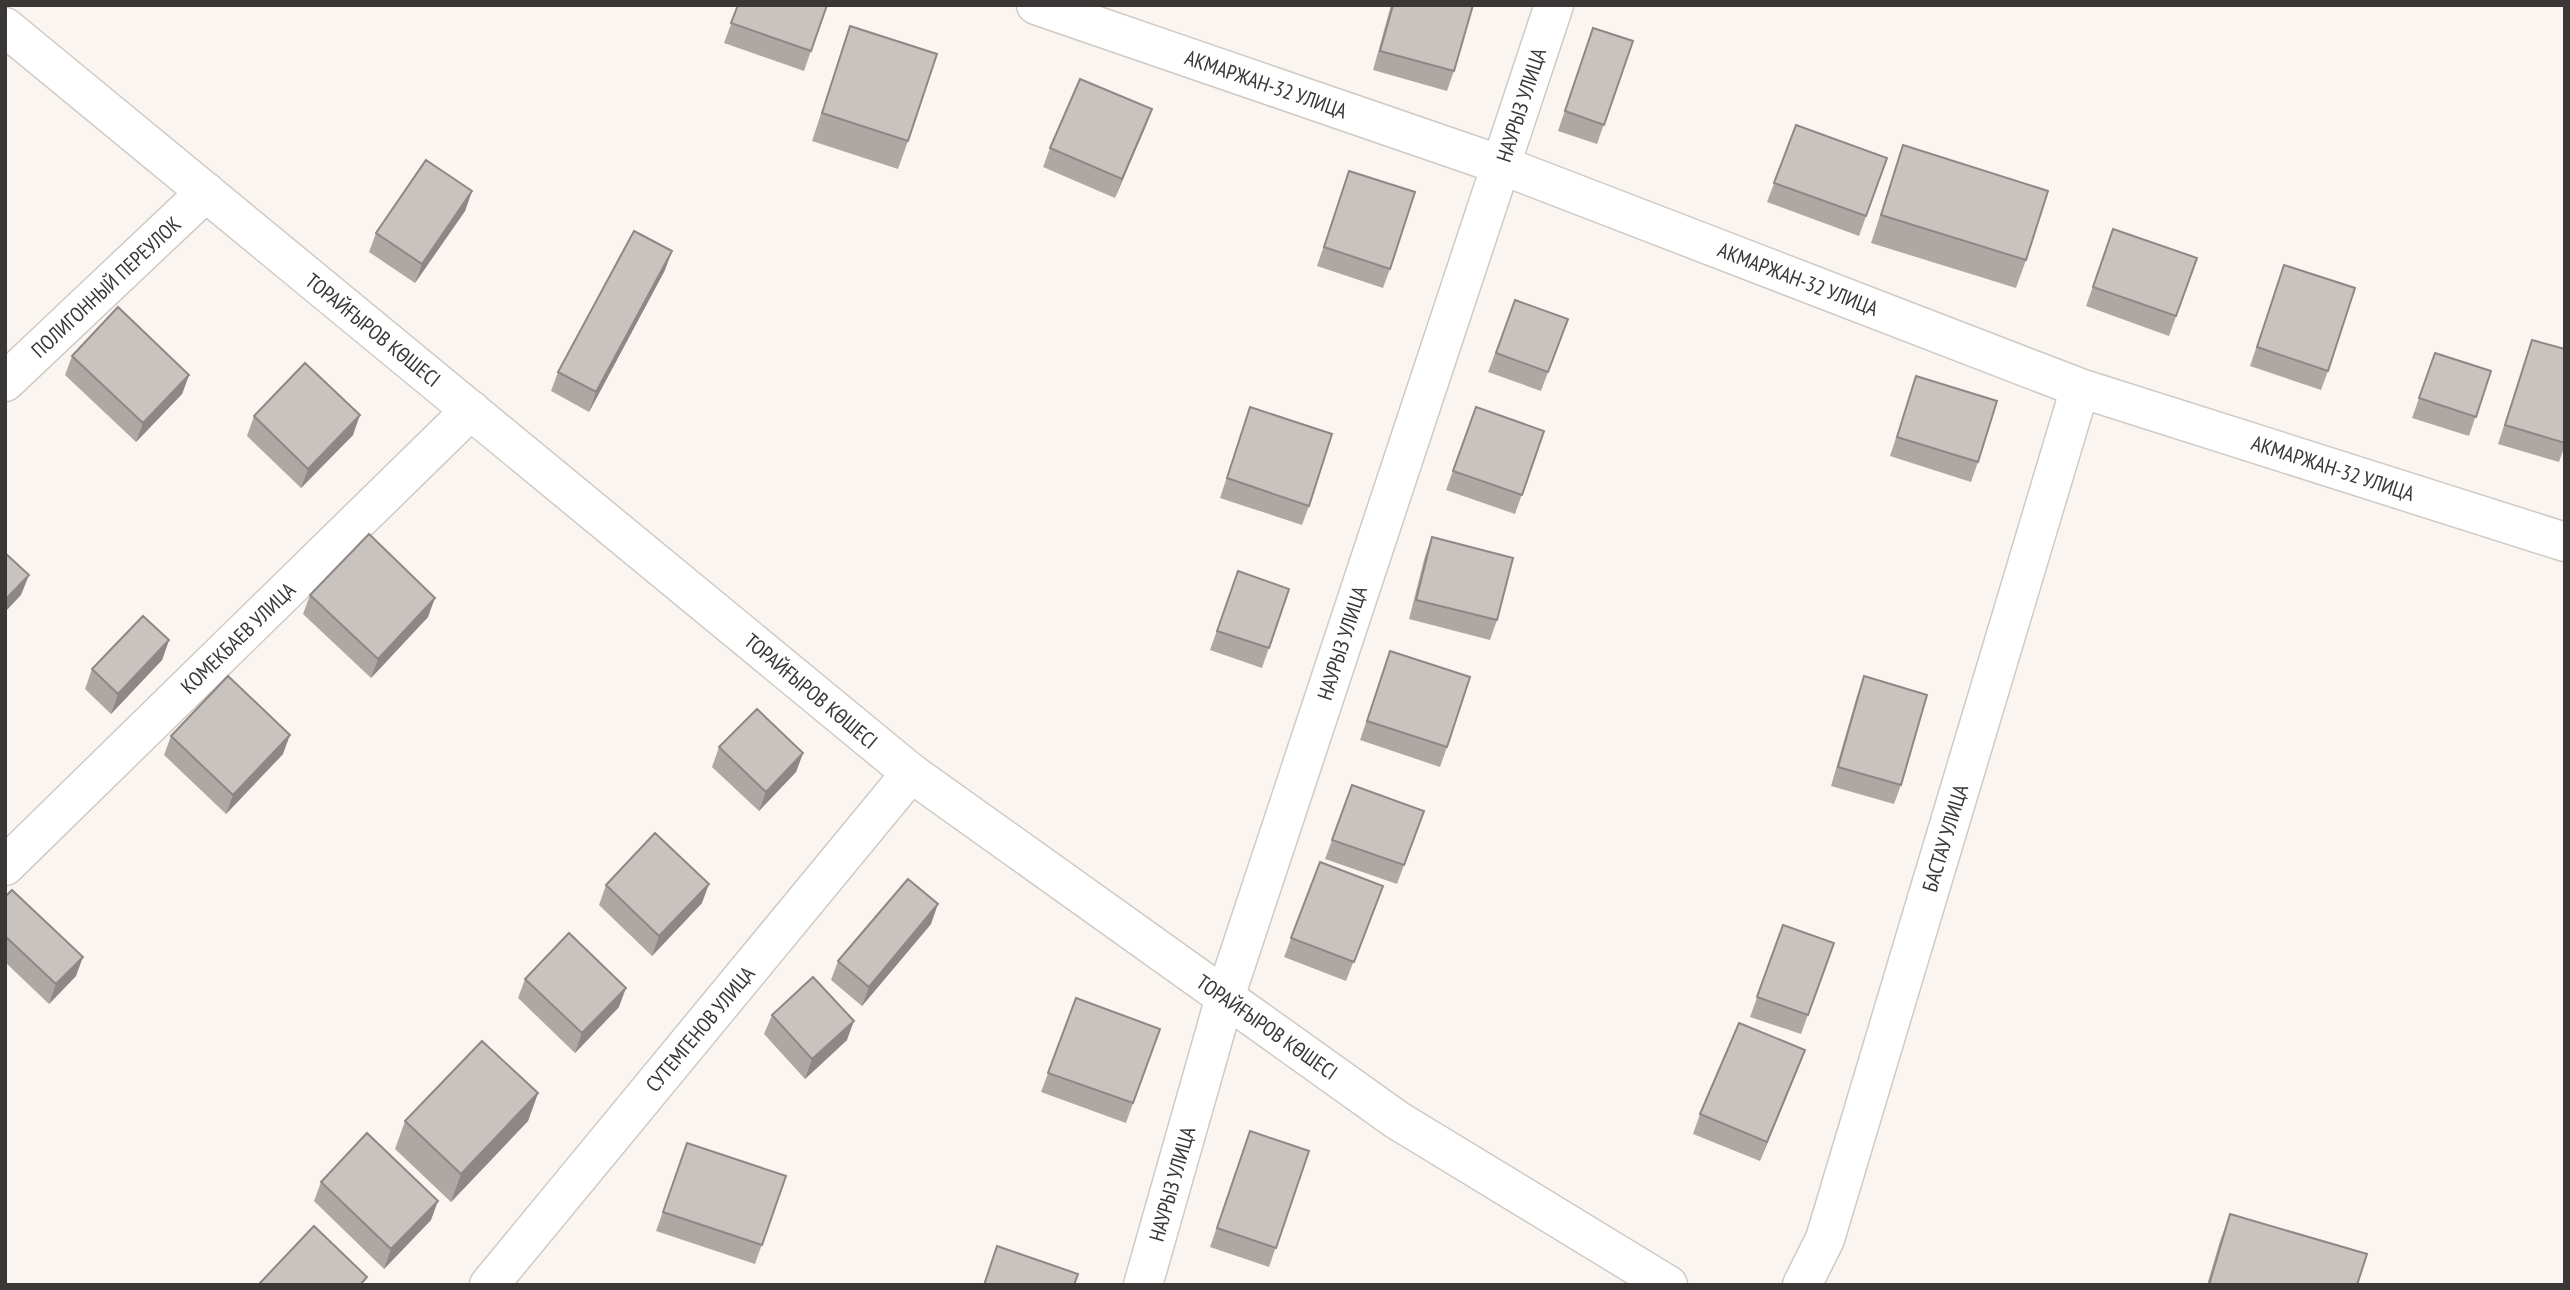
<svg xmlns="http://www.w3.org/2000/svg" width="2570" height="1290" font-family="'PT Sans Narrow',sans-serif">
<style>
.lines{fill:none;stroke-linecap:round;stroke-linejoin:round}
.minor-casing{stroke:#d0cac5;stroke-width:41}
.tertiary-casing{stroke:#d0cac5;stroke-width:41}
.minor{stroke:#fff;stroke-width:38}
.tertiary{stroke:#fff;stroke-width:38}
.wall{fill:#ada8a4}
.shaded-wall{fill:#8d8886}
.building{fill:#c9c3bf;stroke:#8d8886;stroke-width:2}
.labels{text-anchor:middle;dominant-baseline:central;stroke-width:5;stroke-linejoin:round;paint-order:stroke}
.street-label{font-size:21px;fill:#3a3736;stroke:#fff}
</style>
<rect width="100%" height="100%" fill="#fbf5f1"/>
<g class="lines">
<defs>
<path id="minor" d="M1036,5l465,160 579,223 485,154
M5,382l201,-190
M5,866l466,-456
M489,1285l422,-512
M1143,1285l82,-288 329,-992
M1802,1285l23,-46 255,-851"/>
<path id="tertiary" d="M5,27l906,746 486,347 271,165"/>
</defs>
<!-- minor casing -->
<use href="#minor" class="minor-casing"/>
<!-- tertiary casing -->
<use href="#tertiary" class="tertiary-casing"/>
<!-- minor -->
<use href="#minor" class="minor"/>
<!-- tertiary -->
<use href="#tertiary" class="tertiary"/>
</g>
<!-- wall -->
<path class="wall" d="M738,5h89l-23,66 -80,-28z
M1391,5h82l-19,66 -7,20 -74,-21z
M850,26l58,115 -10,28 -86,-28z
M1633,41l-36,103 -39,-13 28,-84z
M1152,109l-37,89 -72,-31 7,-19z
M1796,125l91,33 -28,78 -92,-34z
M1903,145l123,115 -10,28 -145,-45z
M1349,171l41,98 -7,19 -66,-22z
M472,191l-7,20 -50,72 -46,-31 7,-19z
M2113,229l84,29 -28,78 -83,-30z
M2284,265l44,106 -7,19 -71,-24z
M665,270l-76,142 -38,-21 7,-19z
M1515,300l53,19 -27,72 -53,-19z
M2532,340l33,9v96l-6,17 -61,-18z
M2435,353l56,18 -22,65 -57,-18z
M72,356l117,19 -7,19 -46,48 -71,-67z
M1916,376l62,86 -7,20 -81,-26z
M1250,407l59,99 -7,19 -82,-27z
M1476,407l68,24 -29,83 -69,-24z
M254,416l99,19 -52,53 -54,-52z
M1432,537l65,83 -7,20 -81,-21 16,-63z
M1238,571l51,18 -27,79 -52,-18z
M310,595l118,22 -57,61 -68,-64z
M169,640l-7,20 -51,54 -26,-25 7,-20z
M1390,651l57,96 -7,20 -80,-27z
M1864,676l37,109 -7,19 -63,-18 26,-90z
M171,736l112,18 -57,60 -62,-59z
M719,747l84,6 -7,19 -37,39 -47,-44z
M1352,785l72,26 -27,73 -72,-25z
M1320,862l63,24 -37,95 -62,-24z
M606,885l96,18 -50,53 -53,-51z
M5,897l71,79 -27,28 -44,-42z
M931,924l-69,82 -31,-26 7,-19z
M1783,925l51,18 -33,91 -51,-17z
M525,979l94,28 -44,46 -57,-55z
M1076,998l84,31 -34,94 -85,-31z
M772,1015l75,25 -42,39 -41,-45z
M1805,1050l-45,111 -67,-27 7,-20z
M538,1093l-10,28 -77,81 -56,-53 10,-28z
M1250,1131l59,20 -40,116 -59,-20z
M687,1143l99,33 -31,88 -99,-33z
M321,1182l110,38 -47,49 -70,-68z
M2230,1214l127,71h-150l13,-44z"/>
<!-- shaded-wall -->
<path class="shaded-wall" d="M1152,109l-7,19 -30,70 7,-19z
M472,191l-7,20 -50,72 7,-19z
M672,251l-7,19 -76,142 7,-20z
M189,375l-7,19 -46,48 7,-19z
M360,415l-7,20 -52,53 7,-19z
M29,575l-8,20 -16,17v-12z
M435,598l-7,19 -57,61 7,-19z
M169,640l-7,20 -51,54 7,-20z
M290,735l-7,19 -57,60 7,-19z
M803,753l-7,19 -37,39 7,-19z
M709,884l-7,19 -50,53 7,-20z
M938,904l-7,20 -69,82 7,-19z
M83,957l-7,19 -27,28 7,-20z
M626,988l-7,19 -44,46 7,-20z
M854,1021l-7,19 -42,39 7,-20z
M1805,1050l-7,19 -38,92 7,-19z
M538,1093l-10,28 -77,81 10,-28z
M438,1201l-7,19 -47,49 7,-20z"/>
<!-- building -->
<path class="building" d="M738,5h89l-16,46 -80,-28z
M1393,5h80l-19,66 -74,-20z
M850,26l87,28 -29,87 -86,-28z
M1593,28l40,13 -29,84 -39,-14z
M1080,79l72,30 -30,70 -72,-31z
M1796,125l91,33 -21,58 -92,-33z
M1903,145l145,46 -22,69 -145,-45z
M426,160l46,31 -50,73 -46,-31z
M1349,171l66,21 -25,77 -66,-22z
M2113,229l84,29 -21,58 -83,-29z
M634,231l38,20 -76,141 -38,-20z
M2284,265l71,23 -27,83 -71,-24z
M1515,300l53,19 -20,53 -52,-19z
M118,307l71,68 -46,48 -71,-67z
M2532,340l33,9v94l-60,-18z
M2435,353l56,18 -15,46 -57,-19z
M305,363l55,52 -52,54 -54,-53z
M1916,376l81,25 -19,61 -81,-25z
M1250,407l82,27 -23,72 -82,-28z
M1476,407l68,24 -22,64 -69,-24z
M369,534l66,64 -57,61 -68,-64z
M1432,537l81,21 -16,62 -81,-20z
M5,553l24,22 -24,25z
M1238,571l51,18 -20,59 -52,-17z
M143,616l26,24 -51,54 -26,-25z
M1390,651l80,26 -23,70 -80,-26z
M228,676l62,59 -57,60 -62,-59z
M1864,676l63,19 -26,90 -63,-18z
M757,709l46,44 -37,39 -47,-45z
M1352,785l72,26 -20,54 -72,-25z
M655,833l54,51 -50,52 -53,-51z
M1320,862l63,24 -29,76 -63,-24z
M908,879l30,25 -69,83 -31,-26z
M12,890l71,67 -27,27 -51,-48v-39z
M1783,925l51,18 -26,72 -51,-18z
M569,933l57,55 -44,45 -57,-54z
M813,977l41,44 -42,38 -40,-44z
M1076,998l84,31 -27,74 -85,-30z
M1739,1023l66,27 -38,92 -67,-28z
M482,1041l56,52 -77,81 -56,-53z
M1250,1131l59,20 -33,97 -59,-20z
M367,1133l71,68 -47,48 -70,-67z
M687,1143l99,33 -24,69 -99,-33z
M2230,1214l137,40 -10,31h-148z
M314,1226l53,51 -7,8h-98l-2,-2z
M997,1246l81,28 -4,11h-90z"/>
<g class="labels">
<!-- street labels -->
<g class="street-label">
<text transform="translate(1266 84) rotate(19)">АКМАРЖАН-32 УЛИЦА</text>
<text transform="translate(1521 105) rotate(-72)">НАУРЫЗ УЛИЦА</text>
<text transform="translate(1798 279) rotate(21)">АКМАРЖАН-32 УЛИЦА</text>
<text transform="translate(106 287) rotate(-43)">ПОЛИГОННЫЙ ПЕРЕУЛОК</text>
<text transform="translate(373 330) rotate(39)">ТОРАЙҒЫРОВ КӨШЕСІ</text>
<text transform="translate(2333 468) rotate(18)">АКМАРЖАН-32 УЛИЦА</text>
<text transform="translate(238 638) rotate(-44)">КОМЕКБАЕВ УЛИЦА</text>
<text transform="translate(1342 643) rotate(-72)">НАУРЫЗ УЛИЦА</text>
<text transform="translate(811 691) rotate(40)">ТОРАЙҒЫРОВ КӨШЕСІ</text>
<text transform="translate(1945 838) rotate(-73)">БАСТАУ УЛИЦА</text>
<text transform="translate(1267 1027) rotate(35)">ТОРАЙҒЫРОВ КӨШЕСІ</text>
<text transform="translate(700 1029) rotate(-50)">СУТЕМГЕНОВ УЛИЦА</text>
<text transform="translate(1172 1184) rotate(-74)">НАУРЫЗ УЛИЦА</text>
</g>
</g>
<!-- border -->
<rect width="2570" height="1290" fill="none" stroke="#3a3736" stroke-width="14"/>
</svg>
